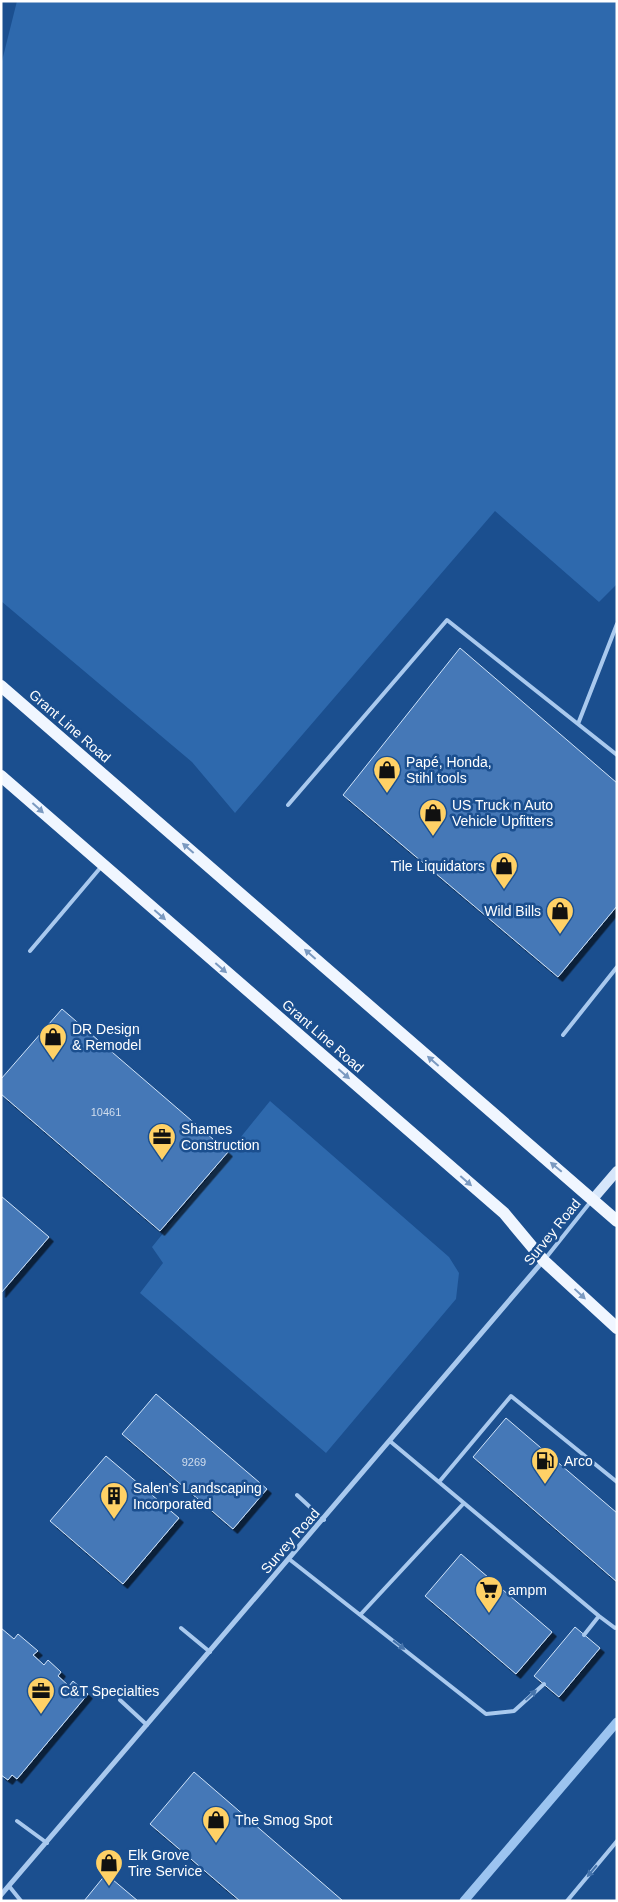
<svg xmlns="http://www.w3.org/2000/svg" width="618" height="1902" font-family="Helvetica,sans-serif">
<style>
.green{fill:#2e69ad}
.lines{fill:none;stroke-linecap:round;stroke-linejoin:round}
.stream{stroke:#9cc4f0;stroke-width:9}
.building{fill:#4478b7;stroke:#cfe3fa;filter:url(#shadow)}
.service{stroke:#a9c9ee;stroke-width:4}
.minor{stroke:#a9c9ee;stroke-width:5}
.secondary{stroke:#d6e6fa;stroke-width:10}
.primary{stroke:#f0f6ff;stroke-width:12}
.oneway{fill:#7b9ac1}
.oneway2{fill:#4674ac}
.labels{text-anchor:middle;dominant-baseline:central;stroke-width:5;stroke-linejoin:round;paint-order:stroke}
.number-label{font-size:11px;fill:#d0dded}
.street-label{font-size:14px;fill:#fff;stroke:#1b4f8f}
.poi-label{font-size:14px;fill:#fff;stroke:#1b4f8f;text-anchor:start}
</style>
<defs>
<filter id="shadow"><feDropShadow dx="4.5" dy="4.5" stdDeviation="0" flood-color="#0009"/></filter>
</defs>
<rect width="100%" height="100%" fill="#1b4f8f"/>
<!-- green -->
<path class="green" d="M17,1h600v583l-18,18 -104,-91 -260,302 -43,-51 -191,-161v-536z
M270,1101l179,156 10,16 -3,26 -130,154 -186,-160 23,-30 -11,-16z"/>
<g class="lines">
<!-- stream -->
<path class="stream" d="M464,1901l153,-179"/>
</g>
<!-- building -->
<path class="building" d="M460,648l157,135v123l-59,71 -215,-182z
M62,1009l166,143 -68,79 -159,-137v-15z
M1,1196l48,41 -48,56z
M156,1394l111,95 -34,40 -111,-95z
M506,1418l111,95v69l-144,-125z
M106,1456l73,62 -56,66 -73,-63z
M461,1554l91,78 -36,42 -91,-78z
M575,1627l25,21 -41,49 -25,-21z
M1,1628l13,11 4,-5 20,17 -5,4 11,10 4,-5 13,12 -3,4 11,10 4,-5 15,13 -71,85 -5,-4 -4,5 -7,-5z
M194,1772l149,129h-103l-90,-77z
M106,1874l32,27h-54z"/>
<g class="lines">
<!-- service -->
<path class="service" d="M578,724l39,-100
M288,805l159,-185 170,135
M30,951l71,-84
M563,1035l54,-68
M545,1259l47,-59
M391,1442l208,174 16,12 2,-1
M439,1482l72,-86 106,86
M297,1495l27,25
M289,1559l197,155 28,-3 30,-27
M361,1614l103,-111
M181,1628l29,24
M584,1635l15,-19
M120,1700l27,25
M17,1821l30,22
M9,1886l12,15
M567,1901l50,-60"/>
<!-- minor -->
<path class="minor" d="M1,1895l542,-634"/>
<!-- secondary -->
<path class="secondary" d="M593,1199l24,-28"/>
<!-- primary -->
<path class="primary" d="M1,686l616,535
M1,776l503,437 40,48 73,67"/>
</g>
<!-- one-way arrows -->
<defs><path id="oneway-solid" d="M-6-.8H1V-3.2L6.5 0L1 3.2V.8H-6Z" transform="scale(1.25)"/></defs>
<g class="oneway">
<use href="#oneway-solid" transform="translate(38 808) rotate(42)"/>
<use href="#oneway-solid" transform="translate(188 848) rotate(-139)"/>
<use href="#oneway-solid" transform="translate(160 915) rotate(41)"/>
<use href="#oneway-solid" transform="translate(310 954) rotate(-139)"/>
<use href="#oneway-solid" transform="translate(221 968) rotate(41)"/>
<use href="#oneway-solid" transform="translate(433 1061) rotate(-139)"/>
<use href="#oneway-solid" transform="translate(344 1074) rotate(41)"/>
<use href="#oneway-solid" transform="translate(556 1167) rotate(-140)"/>
<use href="#oneway-solid" transform="translate(466 1181) rotate(41)"/>
<use href="#oneway-solid" transform="translate(580 1294) rotate(43)"/>
</g>
<g class="oneway2">
<use href="#oneway-solid" transform="translate(399 1645) rotate(38)"/>
<use href="#oneway-solid" transform="translate(531 1695) rotate(-43)"/>
<use href="#oneway-solid" transform="translate(592 1871) rotate(130)"/>
</g>
<!-- icons -->
<defs>
<symbol id="shop-pin" viewBox="-11 -11 22 30"><path d="M0 17L-7.5 6A9.5 9.5 0 1 1 7.5 6Z" fill="#ffd166" stroke="#1b4f8f"/><path d="M-5-2.5h2.3a2.7 3.5 0 0 1 5.4 0H5L5.5 6h-11ZM-1.5-2.5h3a1.5 2.3 0 0 0-3 0Z" fill="#111"/></symbol>
<symbol id="office-pin" viewBox="-11 -11 22 30"><path d="M0 17L-7.5 6A9.5 9.5 0 1 1 7.5 6Z" fill="#ffd166" stroke="#1b4f8f"/><path d="M-6-3h4V-5.5h4V-3h4V5H-6ZM-1-4.5V-3h2v-1.5ZM-6 0V1H6V0Z" fill="#111"/></symbol>
<symbol id="fuel-pin" viewBox="-11 -11 22 30"><path d="M0 17L-7.5 6A9.5 9.5 0 1 1 7.5 6Z" fill="#ffd166" stroke="#1b4f8f"/><path d="M-5.5-6h7V0h2V4h1.3V-2.5L3-4.5l.8-.8L6-3V5H2.5V1h-1V6h-7ZM-4.2-4.7v3.2H.2V-4.7Z" fill="#111"/></symbol>
<symbol id="building-pin" viewBox="-11 -11 22 30"><path d="M0 17L-7.5 6A9.5 9.5 0 1 1 7.5 6Z" fill="#ffd166" stroke="#1b4f8f"/><path d="M-4-6H4V6H1V3H-1V6H-4ZM-2.5-4.3h1.7v1.8h-1.7ZM.8-4.3h1.7v1.8H.8ZM-2.5-1h1.7V.8h-1.7ZM.8-1h1.7V.8H.8Z" fill="#111"/></symbol>
<symbol id="supermarket-pin" viewBox="-11 -11 22 30"><path d="M0 17L-7.5 6A9.5 9.5 0 1 1 7.5 6Z" fill="#ffd166" stroke="#1b4f8f"/><path d="M-6-5.5h2.5l.6 2H6L4.5 2H-2.5L-4.4-4H-6ZM-1.5 3.2a1.3 1.3 0 1 0 .1 0ZM3 3.2a1.3 1.3 0 1 0 .1 0Z" fill="#111"/></symbol>
</defs>
<g fill-rule="evenodd">
<use href="#shop-pin" x="371" y="754" width="32" height="43"/>
<use href="#shop-pin" x="417" y="797" width="32" height="43"/>
<use href="#shop-pin" x="488" y="850" width="32" height="43"/>
<use href="#shop-pin" x="544" y="895" width="32" height="43"/>
<use href="#shop-pin" x="37" y="1021" width="32" height="43"/>
<use href="#office-pin" x="146" y="1121" width="32" height="43"/>
<use href="#fuel-pin" x="529" y="1445" width="32" height="43"/>
<use href="#building-pin" x="98" y="1480" width="32" height="43"/>
<use href="#supermarket-pin" x="473" y="1574" width="32" height="43"/>
<use href="#office-pin" x="25" y="1675" width="32" height="43"/>
<use href="#shop-pin" x="200" y="1804" width="32" height="43"/>
<use href="#shop-pin" x="93" y="1847" width="32" height="43"/>
</g>
<g class="labels">
<!-- number labels -->
<g class="number-label">
<text x="106" y="1112">10461</text>
<text x="194" y="1462">9269</text>
</g>
<!-- street labels -->
<g class="street-label">
<text transform="translate(70 726) rotate(41)">Grant Line Road</text>
<text transform="translate(323 1036) rotate(41)">Grant Line Road</text>
<text transform="translate(552 1232) rotate(-51)">Survey Road</text>
<text transform="translate(290 1541) rotate(-49)">Survey Road</text>
</g>
<!-- poi labels -->
<g class="poi-label">
<text x="406" y="762">Papé, Honda,<tspan x="406" dy="16">Stihl tools</tspan></text>
<text x="452" y="805">US Truck n Auto<tspan x="452" dy="16">Vehicle Upfitters</tspan></text>
<text x="485" y="866" text-anchor="end">Tile Liquidators</text>
<text x="541" y="911" text-anchor="end">Wild Bills</text>
<text x="72" y="1029">DR Design<tspan x="72" dy="16">&amp; Remodel</tspan></text>
<text x="181" y="1129">Shames<tspan x="181" dy="16">Construction</tspan></text>
<text x="564" y="1461">Arco</text>
<text x="133" y="1488">Salen's Landscaping<tspan x="133" dy="16">Incorporated</tspan></text>
<text x="508" y="1590">ampm</text>
<text x="60" y="1691">C&amp;T Specialties</text>
<text x="235" y="1820">The Smog Spot</text>
<text x="128" y="1855">Elk Grove<tspan x="128" dy="16">Tire Service</tspan></text>
</g>
</g>
<!-- border -->
<rect width="618" height="1902" fill="none" stroke="#ffffff" stroke-width="5"/>
</svg>
